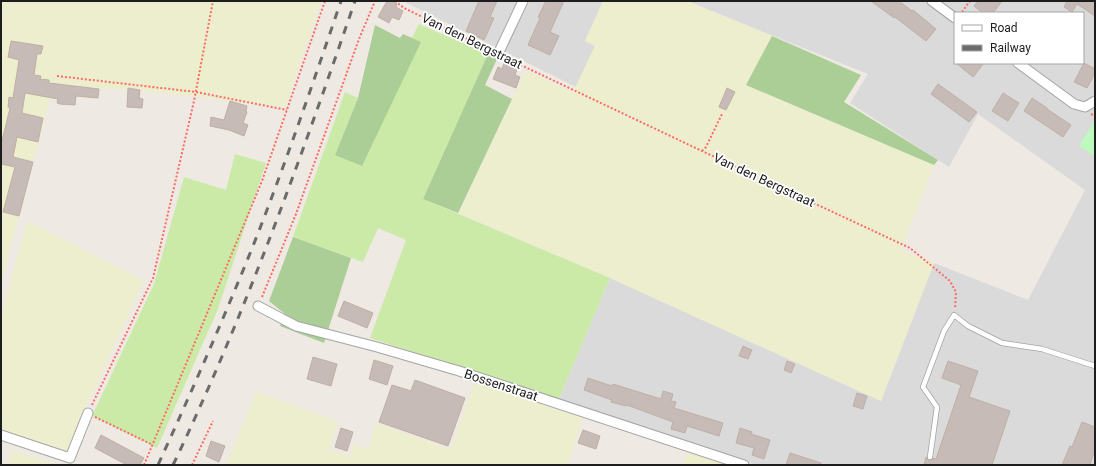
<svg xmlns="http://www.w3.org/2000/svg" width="1096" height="466" font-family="Roboto,sans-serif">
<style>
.residential{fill:#dbdada;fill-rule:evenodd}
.farmland{fill:#edeecd}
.grass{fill:#cceaa7}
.forest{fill:#aace96}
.park{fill:#befabe}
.building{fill:#c6bbb6;stroke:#c0afa4}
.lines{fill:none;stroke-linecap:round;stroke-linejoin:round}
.lane-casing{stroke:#a4a4a4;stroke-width:6}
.street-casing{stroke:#a4a4a4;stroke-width:11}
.path{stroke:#fc6c66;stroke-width:2;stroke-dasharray:2 2;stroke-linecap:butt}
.lane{stroke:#fff;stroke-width:4.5}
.street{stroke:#fff;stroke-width:9}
.rail{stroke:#6b6b6b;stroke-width:3;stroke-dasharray:8 8;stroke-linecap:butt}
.labels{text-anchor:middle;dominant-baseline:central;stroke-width:3.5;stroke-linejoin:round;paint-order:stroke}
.street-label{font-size:13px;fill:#1d1d1d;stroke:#fff}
</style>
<rect width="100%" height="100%" fill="#eee9e2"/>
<!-- residential -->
<path class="residential" d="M403,1h200l-18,40 10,5 -19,41z
M687,1h408v464h-339l-197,-66 51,-121 271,123 53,-138 94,37 57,-110 -107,-76 -29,53 -99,-64 18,-29zM955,13h128v50h-128z"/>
<!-- farmland -->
<path class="farmland" d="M1,1h320l-36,107 -95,-12 -136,-12 -53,200z
M603,1h84l85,35 -26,49 188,80 -33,85 33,13 -53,138 -271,-123 -152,-65 68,-143 47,22 22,-46 -10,-5z
M27,221l117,59 -60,132 -16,40 -67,-23v-112z
M475,381l108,34 -15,50h-342l30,-73 82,29 -9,29 21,6 4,-12 14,6 8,-27 75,27z
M12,450l46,15h-51z
M688,451l43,14h-48z"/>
<!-- grass -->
<path class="grass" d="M419,24l69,30 -65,145 187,79 -51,121 -189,-61 36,-98 -28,-12 -15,34 -70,-25 52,-145 13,6 -23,57 86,-113 -9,-4z
M235,154l31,9 -48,146 -61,139 -65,-32 62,-132 30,-107 42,13z"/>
<!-- forest -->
<path class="forest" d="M375,25l25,13 3,-4 18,8 -59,124 -27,-11 23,-57z
M772,36l89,39 -17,27 94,58 -4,5 -188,-80z
M488,54l9,5 -12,26 27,14 -54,114 -35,-14z
M293,237l58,21 -27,85 -44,-17 5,-12 -16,-13z"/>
<!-- park -->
<path class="park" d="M1095,120v36l-16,-10z"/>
<!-- building -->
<path class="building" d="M387,1h4l6,3 -1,3 7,4 -4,9 -7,-3 -3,6 -11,-6z
M479,1h18l-7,16 4,1 -10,22 -18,-9z
M546,1h18l-14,31 9,4 -9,19 -22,-10 12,-27 -2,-1z
M871,1h28l13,10 1,-1 23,19 -10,12 -31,-24 -1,1z
M978,1h24l-9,12h-10l-9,-7z
M1067,1h28v15l-18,-12 -5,8 -8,-5z
M11,41l32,5 -2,8h-4l-3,21 7,1 -1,3 9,1v3l50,6 -1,9 -22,-2 -1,9 -15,-1 -3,-1 1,-4 -33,-6 -3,20 21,5 -5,24 -21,-5 -4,20 20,5 -14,54 -16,-4 12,-45 -14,-3v-19l9,-37 -2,-1 1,-10 4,1 6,-38 -11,-3z
M504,63l13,6 -2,6 5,2 -4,11 -23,-9 5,-12 4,2z
M956,63h28l-11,14z
M1084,63l11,6v4l-8,15 -13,-6z
M938,84l39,28 -8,10 -38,-28z
M128,88l12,2 -1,8 4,1 -1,9 -15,-1z
M727,88l8,4 -9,18 -7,-3z
M1003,93l16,10 -11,18 -16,-10z
M1032,98l15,10v1l24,16 -8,12 -39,-26z
M230,101l17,5 -1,5 1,1 -4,11 5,2 -4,11 -15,-6 -19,-4 1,-9 13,3z
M344,301l29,12 -6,15 -29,-12z
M743,346l9,4 -4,9 -9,-3z
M313,357l24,7 -6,22 -24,-7z
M374,360l19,6 -6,19 -18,-6z
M787,361l8,3 -4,9 -7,-3z
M948,361l30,10 -9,26 41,14 -18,54h-68l2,-8 3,4 4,-3 3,1 25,-74 -19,-7z
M588,378l24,8 1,-2 48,15 2,-8 10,3 -2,7 5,1 -2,6 49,15 -4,13 -32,-10 -2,7 -14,-4 2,-7 -46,-17 -1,1 -15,-4 1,-2 -28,-10z
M415,380l50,18 -17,48 -69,-24 13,-37 19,6z
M857,393l10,3 -4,13 -10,-3z
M1082,422l13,5v22l-5,16h-28l8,-19 2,1z
M341,428l12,4 -6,19 -12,-4z
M740,428l12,4 -1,2 19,6 -6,19 -12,-4 2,-7 -18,-5z
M583,430l17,6 -4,13 -18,-6z
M101,435l43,23 -4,7h-13l-32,-17z
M211,441l14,5 -6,16 -13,-6z
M790,453l31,10v2h-35z"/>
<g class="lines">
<defs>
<path id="lane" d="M930,457l7,-50 -14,-20 21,-56 10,-16 14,11 34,17 40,6 53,17"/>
<path id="street" d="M932,1l23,17
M498,54l25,-53
M1018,63l56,41 11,3 10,-6
M258,306l38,20 81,21 82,24 285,94
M1,435l69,23 18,-45"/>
</defs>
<!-- lane casing -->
<use href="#lane" class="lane-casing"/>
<!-- street casing -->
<use href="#street" class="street-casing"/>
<!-- path -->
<path class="path" d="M395,1l9,7 86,42
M962,12l8,-11
M506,58l196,93 208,97 40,33 6,11 -1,17
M57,76l139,16 91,18
M1091,114l4,2
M702,151l4,-4 16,-33
M262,297l34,-83 63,-175 16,-38
M92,405l61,-127 41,-177 19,-100
M95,417l58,28
M144,465l118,-284 63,-180
M192,465l21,-44"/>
<!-- lane -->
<use href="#lane" class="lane"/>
<!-- street -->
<use href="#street" class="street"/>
<!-- rail -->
<path class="rail" d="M158,465c33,-72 65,-145 95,-219 32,-81 60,-163 88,-245
M173,465c72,-150 128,-307 182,-464"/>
</g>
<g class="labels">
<!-- street labels -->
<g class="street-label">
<text transform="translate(472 41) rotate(26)">Van den Bergstraat</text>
<text transform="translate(764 180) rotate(25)">Van den Bergstraat</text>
<text transform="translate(501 385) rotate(18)">Bossenstraat</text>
</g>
</g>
<!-- border -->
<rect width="1096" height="466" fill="none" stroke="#1d1d1d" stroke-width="4"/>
<!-- legend -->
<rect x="954" y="12" width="130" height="52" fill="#ffffff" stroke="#a5a5a5"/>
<rect x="962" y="25" width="20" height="6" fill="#ffffff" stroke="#a5a5a5"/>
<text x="990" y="32" font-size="12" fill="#1d1d1d">Road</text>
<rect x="962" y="45" width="20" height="6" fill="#6b6b6b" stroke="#a5a5a5"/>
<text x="990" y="52" font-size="12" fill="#1d1d1d">Railway</text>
</svg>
